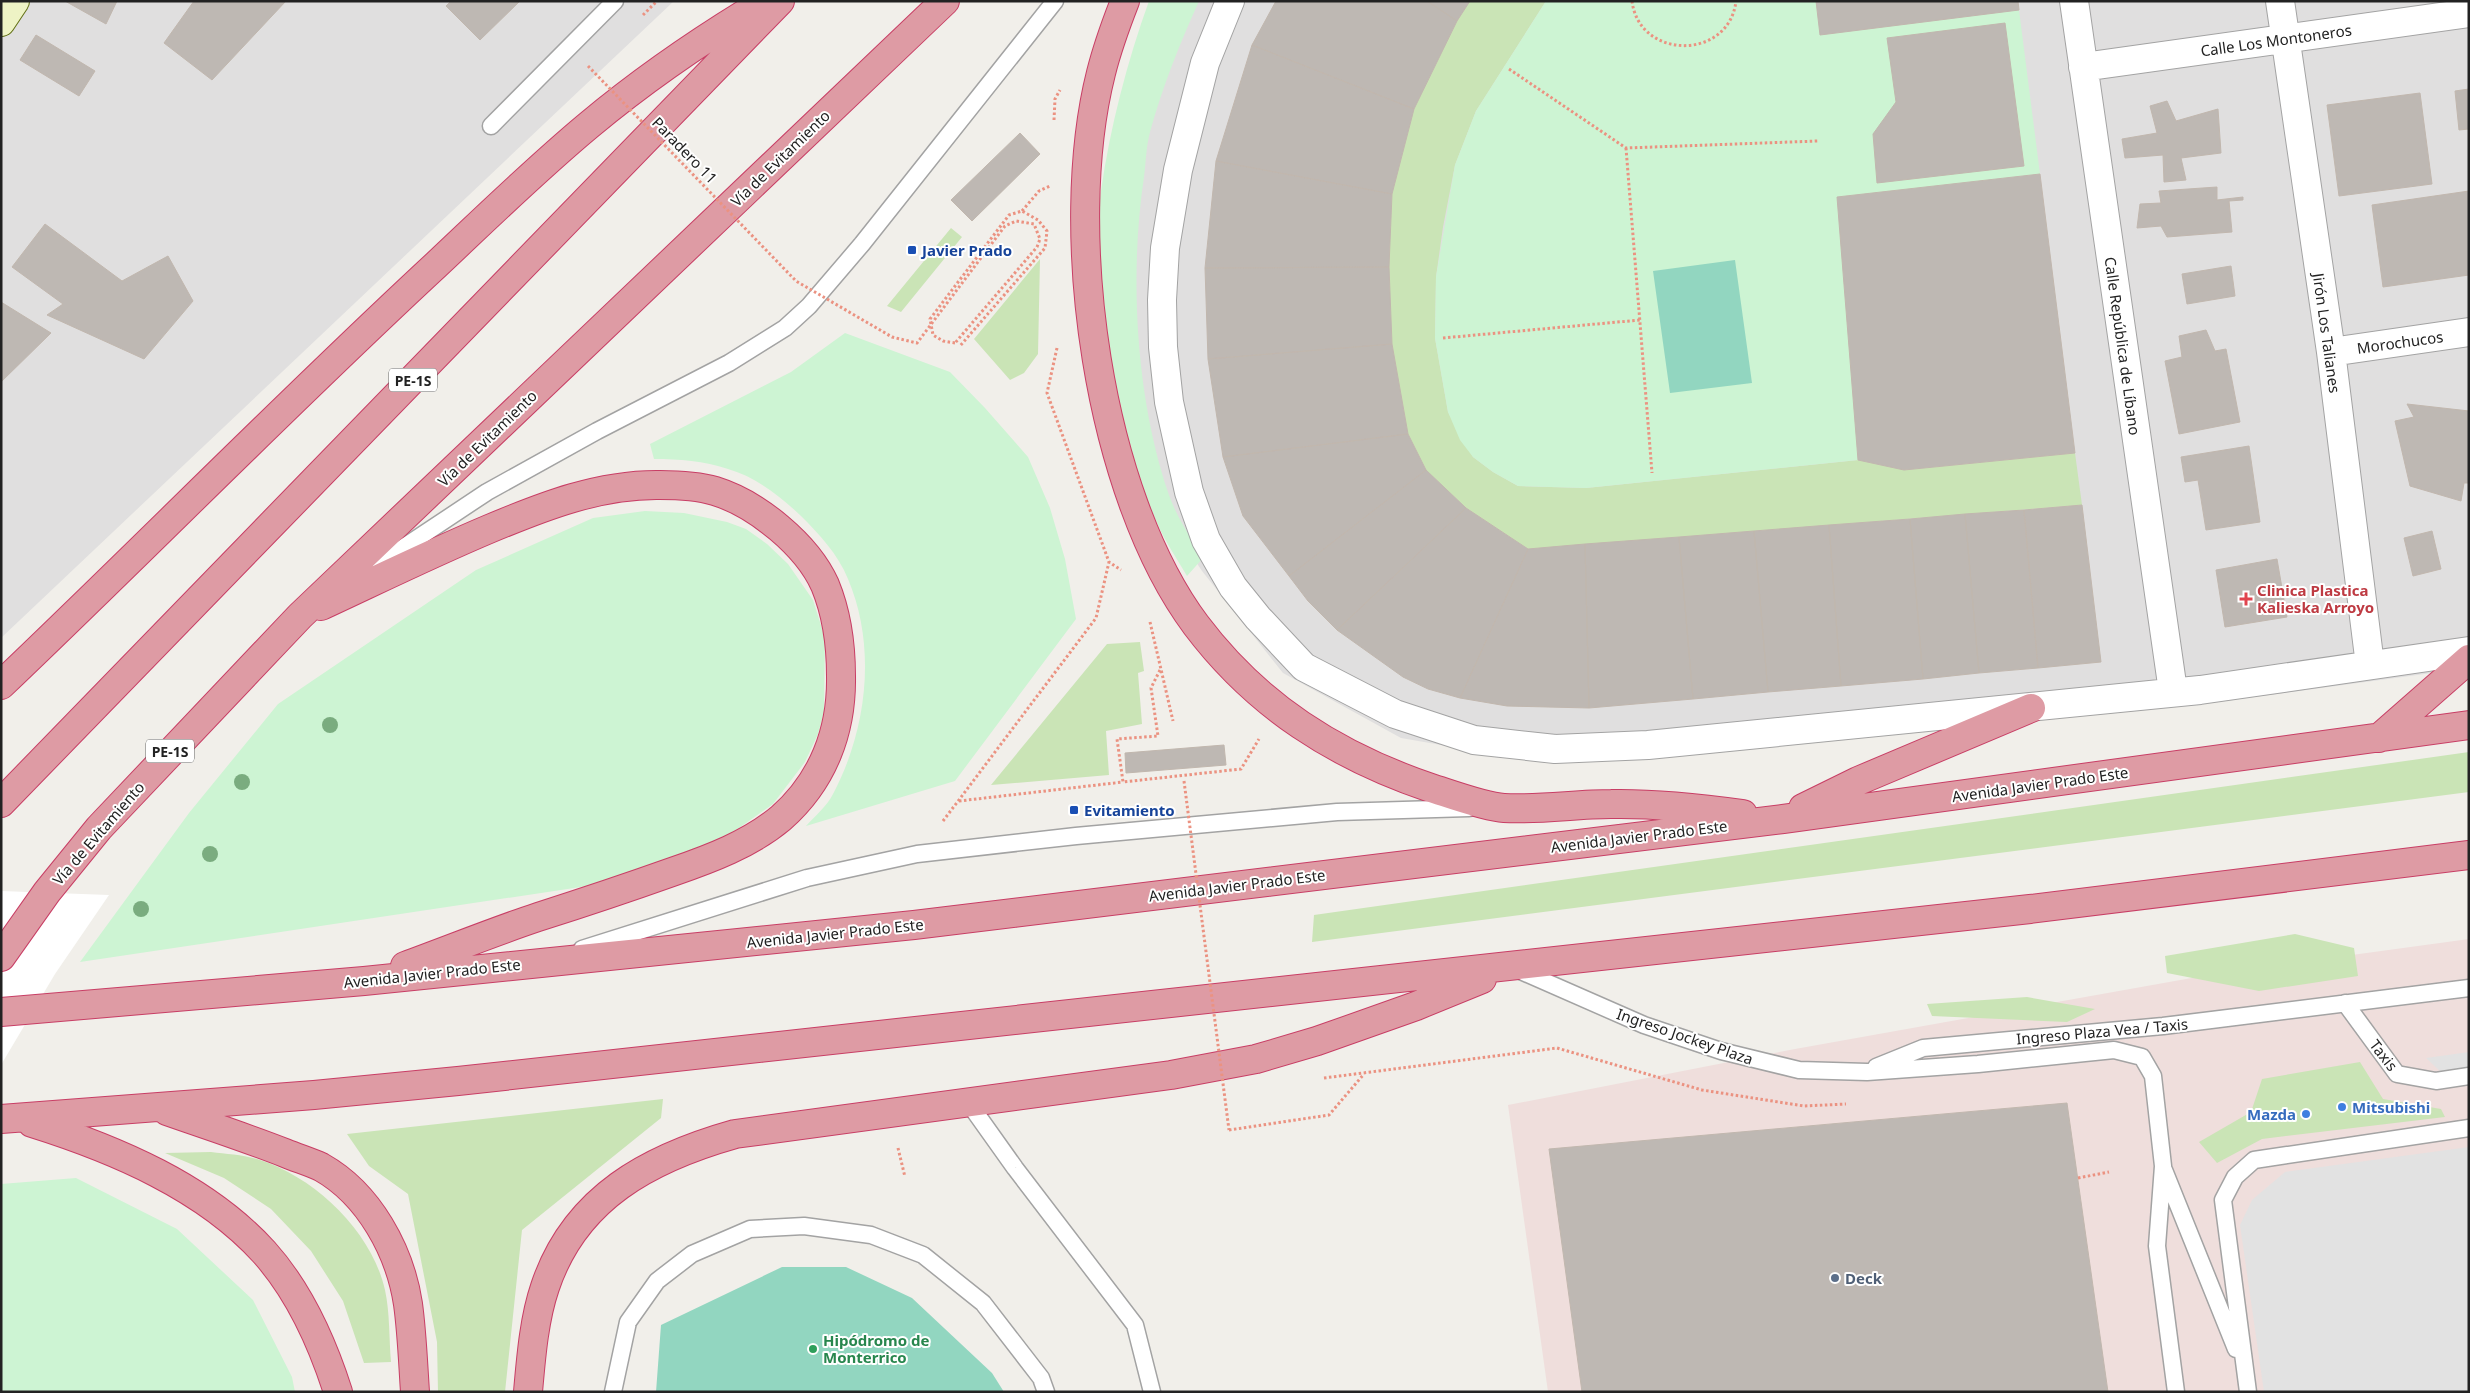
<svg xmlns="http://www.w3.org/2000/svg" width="2470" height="1393" font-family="'Noto Sans',sans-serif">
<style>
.residential{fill:#e0dfdf}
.commercial{fill:#efdedc}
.grass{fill:#cae4b6}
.park{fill:#cdf4d3}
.pitch{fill:#92d6c0}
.parking{fill:#e2e2e2}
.pier{fill:#fff}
.building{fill:#beb8b3;stroke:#c1b7ae}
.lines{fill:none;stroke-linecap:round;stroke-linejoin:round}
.service-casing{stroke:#a3a3a3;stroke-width:19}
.minor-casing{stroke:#a3a3a3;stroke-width:30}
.secondary-casing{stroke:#606f12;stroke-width:30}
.motorway-casing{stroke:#c83e65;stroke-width:30}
.path{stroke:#eb9281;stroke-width:3;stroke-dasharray:2.5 2.5;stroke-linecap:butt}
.service{stroke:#fff;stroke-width:16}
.minor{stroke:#fff;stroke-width:28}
.secondary{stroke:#eef3c5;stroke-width:28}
.motorway{stroke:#de9ba4;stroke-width:28}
.path-bridge{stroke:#eb9281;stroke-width:3;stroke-dasharray:2.5 2.5;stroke-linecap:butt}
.tree{fill:#7aac7f}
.transit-dot{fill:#1a4fb4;stroke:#fff;stroke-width:2}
.health-dot{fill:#e0444e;stroke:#fff;stroke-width:2}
.shop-dot{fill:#3f7fe0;stroke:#fff;stroke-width:2}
.service-dot{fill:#5c6f8a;stroke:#fff;stroke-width:2}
.leisure-dot{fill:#2e9e5b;stroke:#fff;stroke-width:2}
.labels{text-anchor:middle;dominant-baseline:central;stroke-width:4;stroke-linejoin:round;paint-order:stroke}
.shield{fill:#fff;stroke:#646464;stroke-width:1}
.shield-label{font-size:14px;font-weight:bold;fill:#222}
.street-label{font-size:15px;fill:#222;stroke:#fff}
.transit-label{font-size:15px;font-weight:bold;fill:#164399;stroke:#fff;text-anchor:start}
.health-label{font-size:15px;font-weight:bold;fill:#be3a42;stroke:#fff;text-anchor:start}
.shop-label{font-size:15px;font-weight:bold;fill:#366cbe;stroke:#fff;text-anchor:start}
.service-label{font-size:15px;font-weight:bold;fill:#4e5e75;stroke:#fff;text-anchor:start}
.leisure-label{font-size:15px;font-weight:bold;fill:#27864d;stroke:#fff;text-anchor:start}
</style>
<rect width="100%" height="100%" fill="#f1efea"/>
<!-- residential -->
<path class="residential" d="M1,1h673l-673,637z
M1178,1h1291v667l-245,33 -553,55 -138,5 -132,-23 -118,-65 -81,-102 -25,-38 -20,-46 -41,-265z"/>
<!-- commercial -->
<path class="commercial" d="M2469,939v453h-921l-40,-287 287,-56 419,-75z"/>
<!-- grass -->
<path class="grass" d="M1470,1h76l-70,110 -21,54 -12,62 -7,50 -1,61 13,74 25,45 20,15 25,14 68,2 272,-28 46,10 171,-17 7,52 -554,44 -62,-41 -40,-38 -18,-36 -16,-90 -3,-77 3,-73 22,-85 43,-88z
M951,228l11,9 -61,75 -14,-6z
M1040,259l-2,95 -14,19 -14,7 -36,-41z
M1140,642l4,29 -6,2 4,51 -36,7 3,44 -118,10 116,-141z
M2469,752v40l-1157,150 2,-27z
M2295,934l59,14 4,28 -99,15 -92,-18 -2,-17z
M2027,997l68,12 -28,13 -135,-6 -5,-12z
M2360,1062l23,37 58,10 4,8 -183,22 -45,24 -18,-21 52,-30 11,-33z
M663,1099l-2,19 -139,112 -17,162h-67l-1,-50 -29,-148 -39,-28 -22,-32z
M211,1152c16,2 34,3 49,8 56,18 112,72 125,130 5,23 4,49 6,72l-27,1 -21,-62 -32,-50 -40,-42 -47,-31 -59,-25z"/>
<!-- park -->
<path class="park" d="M1149,1h50c-19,42 -37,87 -49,131 -4,15 -4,30 -6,45 -15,99 -8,223 25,318 8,23 22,43 34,63l-16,18c-10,-17 -22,-35 -30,-53 -34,-74 -48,-160 -55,-241 -3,-30 -6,-61 -1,-91 9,-63 26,-129 48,-190z
M1546,1h270l4,34 199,-25 21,164 -203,24 21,262 -272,28 -68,-2 -25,-14 -20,-15 -13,-17 -12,-28 -13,-74 1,-61 19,-112 21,-54z
M845,333l105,39 35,36 43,49 22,51 15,51 11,60 -121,162 -149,45c9,-10 21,-20 27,-32 34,-64 44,-147 15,-215 -10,-25 -29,-45 -47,-63 -21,-20 -45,-39 -73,-47 -24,-8 -49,-10 -74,-10l-4,-15 141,-72z
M645,511l39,2 43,9 19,7 21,15 21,20 25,36 12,38 -1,74 -6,22 -13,28 -32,42 -51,36 -128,45 -514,77 109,-149 89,-109 198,-134 117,-52z
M76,1178l101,51 76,71 39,77 3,15h-294v-208z"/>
<!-- pitch -->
<path class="pitch" d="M1735,260l17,123 -82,10 -17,-122z
M782,1267h64l66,31 80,75 12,19h-348l5,-67z"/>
<!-- parking -->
<path class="parking" d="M2469,1052v17l-28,3 -15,-14z
M2469,1147v245h-205l-24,-167 12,-25 33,-28z"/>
<!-- pier -->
<path class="pier" d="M1,891l108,4 -54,79 -54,91z"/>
<!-- building -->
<path class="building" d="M65,1h52l-11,23z
M194,1h92l-74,79 -48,-37z
M451,1h67l1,1 -39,38 -34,-34z
M1276,1h151l30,20 -43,88 -162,-64z
M1427,1h43l-13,20z
M1816,1h202l1,9 -199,25z
M2005,23l19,143 -147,17 -4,-49 23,-32 -9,-64z
M36,35l59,36 -16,25 -59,-36z
M1252,45l162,64 -22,85 -176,-33z
M2469,89v40l-10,1 -4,-39z
M2420,93l12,91 -93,12 -12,-91z
M2167,101l9,20 42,-12 3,44 -40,5 5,22 -22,2 -1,-27 -38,3 -3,-19 35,-6 -7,-27z
M1020,133l20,21 -68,67 -21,-21z
M1216,161l176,33 -3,73 -184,1z
M2040,174l35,279 -171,17 -46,-10 -21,-263z
M2217,187v13l26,-3v3l-14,1 3,31 -65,5 -6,-11 -24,2 3,-24 21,-1 -2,-12z
M2469,191v84l-86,12 -11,-82z
M45,224l77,57 46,-25 25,45 -49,58 -97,-44 16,-11 -51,-37z
M2231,266l4,30 -48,8 -5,-30z
M1389,267l3,77 -184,15 -3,-91z
M1,302l50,31 -50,49z
M2206,330l9,21 11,-2 14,73 -61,12 -14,-73 17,-4 -3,-21z
M1392,344l16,90 -185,23 -15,-98z
M2407,404l62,7v72h-5l-3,18 -51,-15 -15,-65 19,-4z
M1408,434l18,36 -137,106 -46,-60 -20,-59z
M2249,446l11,76 -54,8 -8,-50 -13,2 -4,-25z
M1426,470l40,38 -129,122 -29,-29 -19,-25z
M2082,505l19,157 -63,6 -14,-158z
M1466,508l62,41 -68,149 -32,-9 -25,-12 -66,-47z
M2024,510l14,158 -59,5 -14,-159z
M1965,514l14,159 -56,6 -13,-160z
M1910,519l13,160 -82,7 -12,-161z
M1829,525l12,161 -73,6 -14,-161z
M1754,531l14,161 -75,7 -14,-162z
M2432,531l9,38 -28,7 -9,-38z
M1679,537l14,162 -104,9 -4,-164z
M1585,544l4,164 -82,-2 -47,-8 68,-149z
M2277,559l10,58 -62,10 -9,-57z
M1224,745l2,20 -100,8 -1,-20z
M2067,1103l41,289h-526l-33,-243z"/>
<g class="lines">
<defs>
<path id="service" d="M491,126l124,-125
M362,575l125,-83 110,-61 132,-68 56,-35 24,-22 53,-62 193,-243
M582,949l225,-71 110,-24 159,-18 261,-24 132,-4
M1514,968l130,57 77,26 78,19 68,2 111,-8 136,-14 28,7 11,19 10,90 -6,80 19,146
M2345,1003l52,71 39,7 33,-5
M1876,1067l47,-19 240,-22 306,-38
M968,1102l47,66 120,157 17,67
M2164,1170l72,179
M613,1392l15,-70 29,-41 35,-27 58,-25 54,-3 67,9 52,20 60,48 58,75 5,14
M2248,1392l-25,-192 12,-23 19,-17 215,-32"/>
<path id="minor" d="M1230,1l-25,62 -27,107 -13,78 -3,52 1,47 6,55 20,90 17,48 27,47 25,31 46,49 91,47 79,26 81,9 93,-4 552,-55 269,-39
M2074,1l99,690
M2280,1l51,351 39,313
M2083,67l386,-54
M2331,352l138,-20"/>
<path id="secondary" d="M1,22l14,-21"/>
<path id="motorway" d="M1125,1c-9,23 -18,48 -24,72 -40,158 -3,421 95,552 61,81 140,131 235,163 19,6 54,19 73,20 35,2 72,-4 107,-4 44,-1 88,4 132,10
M321,606c56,-26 111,-53 168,-77 55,-23 111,-45 171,-44 18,0 38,1 55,6 42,13 92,54 110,94 12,29 16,60 16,91 1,55 -18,105 -60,142 -31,26 -71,41 -109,54 -45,16 -90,31 -134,45 -45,15 -89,33 -133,49
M1,685c146,-139 287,-283 435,-420 50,-47 100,-96 153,-140 55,-46 115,-87 177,-124
M2379,738l90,-79
M1,803l779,-802
M1803,808l55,-27 173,-73
M1,957l46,-65 52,-64 201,-212 645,-615
M1,1012l363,-31 550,-56 869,-106 686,-94
M167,1111c40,14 80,27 118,42 12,5 25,9 36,14 48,27 79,84 87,137 4,29 5,59 7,88
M1,1119l313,-24 144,-14 1572,-172 439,-54
M32,1123c83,26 173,64 232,129 36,40 58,90 74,140
M528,1392c3,-34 6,-73 17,-105 30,-90 105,-129 190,-153l436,-59 85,-16 61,-18 99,-35 66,-27"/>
</defs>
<!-- service casing -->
<use href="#service" class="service-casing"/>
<!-- minor casing -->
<use href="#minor" class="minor-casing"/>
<!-- secondary casing -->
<use href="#secondary" class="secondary-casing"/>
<!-- motorway casing -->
<use href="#motorway" class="motorway-casing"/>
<!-- path -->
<path class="path" d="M1632,1c7,59 97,60 104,0
M643,15l14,-14
M1509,69l117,79 192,-7
M1054,120l1,-21 5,-9
M1626,148l26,325
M1022,211l17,-20 11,-5
M1443,338l197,-18
M955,343l-12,-2 -10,-6 -3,-16 79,-104 13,-4 16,9 9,11 -2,17 -85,98
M1057,348l-10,45 62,169 12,8
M1150,622l23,99
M1160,670l-9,18 7,48 -41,3 6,43 118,-13 18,-30
M959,801l164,-19
M943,821l153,-203 13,-56
M1324,1078l233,-30 145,42 102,16 42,-2
M1229,1130l100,-15 35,-41
M898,1148l7,29
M2078,1178l31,-6"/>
<!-- service -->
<use href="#service" class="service"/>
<!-- minor -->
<use href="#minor" class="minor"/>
<!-- secondary -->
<use href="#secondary" class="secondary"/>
<!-- motorway -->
<use href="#motorway" class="motorway"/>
<!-- path-bridge -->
<path class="path-bridge" d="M588,66l208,215 96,56 25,6 88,-117 11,-5 18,3 6,15 -3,8 -82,96
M1184,781l45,349"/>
</g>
<!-- trees -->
<g class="tree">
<circle cx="330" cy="725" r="8"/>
<circle cx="242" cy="782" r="8"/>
<circle cx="210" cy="854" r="8"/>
<circle cx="141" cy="909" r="8"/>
</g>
<!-- markers -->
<g class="transit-dot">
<rect x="907" y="245" width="10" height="10" rx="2.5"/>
<rect x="1069" y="805" width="10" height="10" rx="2.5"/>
</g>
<path class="health-dot" d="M2243.5 591.5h5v5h5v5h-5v5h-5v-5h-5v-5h5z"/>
<g class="shop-dot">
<circle cx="2342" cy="1107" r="5"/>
<circle cx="2306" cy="1114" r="5"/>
</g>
<circle class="service-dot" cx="1835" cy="1278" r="5"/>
<circle class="leisure-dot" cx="813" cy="1349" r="5"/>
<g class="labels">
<!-- shield labels -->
<g class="shield">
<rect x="389" y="368.5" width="48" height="23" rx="4"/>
<rect x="146" y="739.5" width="48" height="23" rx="4"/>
</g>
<g class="shield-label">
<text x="413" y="380">PE-1S</text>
<text x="170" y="751">PE-1S</text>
</g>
<!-- street labels -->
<g class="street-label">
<text transform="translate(2276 40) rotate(-8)">Calle Los Montoneros</text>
<text transform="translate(685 150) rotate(46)">Paradero 11</text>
<text transform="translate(780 158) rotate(-44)">Vía de Evitamiento</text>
<text transform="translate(2327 333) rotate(82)">Jirón Los Talianes</text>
<text transform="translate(2400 342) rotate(-8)">Morochucos</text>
<text transform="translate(2123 346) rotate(82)">Calle República de Líbano</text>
<text transform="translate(487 438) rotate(-44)">Vía de Evitamiento</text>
<text transform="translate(2040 784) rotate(-8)">Avenida Javier Prado Este</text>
<text transform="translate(98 833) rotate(-49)">Vía de Evitamiento</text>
<text transform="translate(1639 836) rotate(-7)">Avenida Javier Prado Este</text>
<text transform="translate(1237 885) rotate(-7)">Avenida Javier Prado Este</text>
<text transform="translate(835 933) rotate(-6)">Avenida Javier Prado Este</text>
<text transform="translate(432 973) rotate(-6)">Avenida Javier Prado Este</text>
<text transform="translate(2102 1031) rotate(-5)">Ingreso Plaza Vea / Taxis</text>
<text transform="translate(1685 1036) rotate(19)">Ingreso Jockey Plaza</text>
<text transform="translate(2384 1055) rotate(52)">Taxis</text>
</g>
<!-- transit labels -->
<g class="transit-label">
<text x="922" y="250">Javier Prado</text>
<text x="1084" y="810">Evitamiento</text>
</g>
<!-- health labels -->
<g class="health-label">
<text x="2257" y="590">Clinica Plastica<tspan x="2257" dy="17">Kalieska Arroyo</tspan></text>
</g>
<!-- shop labels -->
<g class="shop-label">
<text x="2352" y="1107">Mitsubishi</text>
<text x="2296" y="1114" text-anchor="end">Mazda</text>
</g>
<!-- service labels -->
<g class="service-label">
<text x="1845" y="1278">Deck</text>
</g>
<!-- leisure labels -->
<g class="leisure-label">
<text x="823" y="1340">Hipódromo de<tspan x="823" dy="17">Monterrico</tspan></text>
</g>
</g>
<!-- border -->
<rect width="2470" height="1393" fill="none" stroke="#222222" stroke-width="5"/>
</svg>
